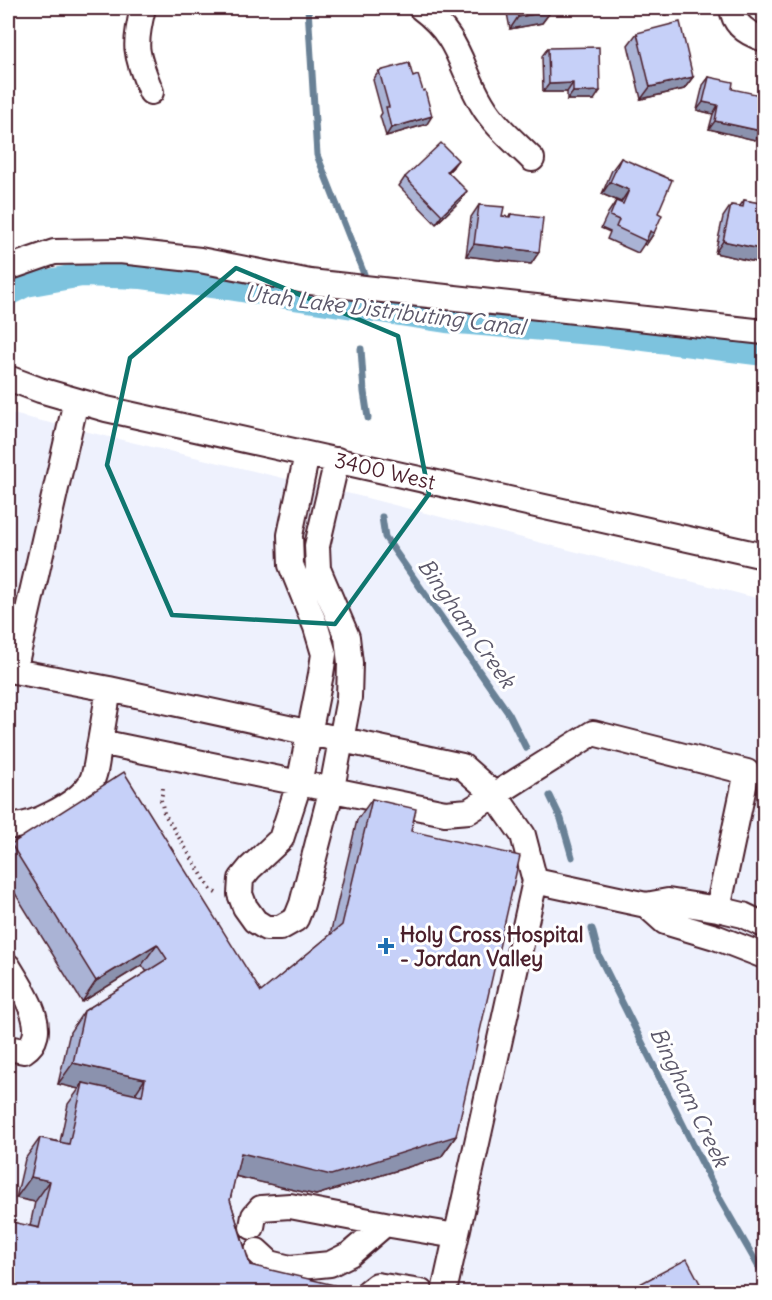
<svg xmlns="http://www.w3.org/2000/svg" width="772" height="1300" font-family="Delius,sans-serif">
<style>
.built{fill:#eef1fd}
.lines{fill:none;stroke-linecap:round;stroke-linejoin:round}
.stream{stroke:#698196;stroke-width:7}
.canal{stroke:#7dc3de;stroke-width:24}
.minor-casing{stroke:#4a1f2b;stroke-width:28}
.path{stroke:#4a1f2b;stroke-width:4;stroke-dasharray:1.5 4.5;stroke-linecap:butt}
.minor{stroke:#fff;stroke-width:24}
.wall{fill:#aab3d5;stroke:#4a1f2b;stroke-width:1.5}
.shaded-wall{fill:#8b92ae;stroke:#4a1f2b;stroke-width:1.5}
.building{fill:#c6d0f8;stroke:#4a1f2b;stroke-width:1.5}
.marked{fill:none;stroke:#0f766e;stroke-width:4.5;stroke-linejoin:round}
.poi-dot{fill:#1f6fb2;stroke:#fff;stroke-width:2}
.labels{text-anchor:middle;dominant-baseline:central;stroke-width:6;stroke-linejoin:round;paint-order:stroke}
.street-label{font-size:21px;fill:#4a1f2b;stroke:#fff}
.poi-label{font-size:21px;font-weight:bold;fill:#4a1f2b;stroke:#fff;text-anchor:start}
.water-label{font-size:22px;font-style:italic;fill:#5c586a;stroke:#fff}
</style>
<rect width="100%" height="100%" fill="#fff"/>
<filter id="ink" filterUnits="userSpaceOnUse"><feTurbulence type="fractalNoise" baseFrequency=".0167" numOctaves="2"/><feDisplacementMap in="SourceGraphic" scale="12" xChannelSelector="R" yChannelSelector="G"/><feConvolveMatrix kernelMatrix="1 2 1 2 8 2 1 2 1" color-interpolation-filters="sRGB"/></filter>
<g filter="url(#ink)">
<!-- built -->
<path class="built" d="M8,413l351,83 405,104v692h-756z"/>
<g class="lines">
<!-- stream -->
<path class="stream" d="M308,8l9,147 47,119
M361,349l3,43 4,26
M382,517l3,20 124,177 17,34
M550,796l11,23 11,38
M592,929l7,27 122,245 43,75"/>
<!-- canal -->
<path class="canal" d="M8,294l18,-9 56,-10 60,2 86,11 218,33 158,13 160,20"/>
<defs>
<path id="minor" d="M143,8c-10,41 -7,45 8,84
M421,8c40,30 38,58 61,96 12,21 33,38 50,55
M732,8c2,18 16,26 32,31
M8,268l46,-16 66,-1 80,9 110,22 454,50
M8,378l32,12 66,19 658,147
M76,401l-62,270 95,18 353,77 33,29 28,40 12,46 -91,411
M307,454l-17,81 1,30 25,62 8,27 -3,20 -22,110 -18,55 -31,29 -9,11 -1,15 5,13 10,14 11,7h14l16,-9 6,-15 30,-116 17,-90 1,-35 -3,-26 -29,-68 -1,-23 20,-86
M109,689l-9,53 345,71 24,-2 124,-78 154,39 -29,137
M8,826c24,2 69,-22 82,-42 7,-11 7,-30 10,-42
M535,881l111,24 22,-4 50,8 25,6 21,10
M646,905l19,17 50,15 49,19
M8,966c12,21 46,66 16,85l-16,-3
M385,1224l71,12
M252,1227l2,-11 7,-8 29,-2 95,18 -35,30 -20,10 -40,4 -20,-5 -13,-12
M368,1292l9,-7 44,7"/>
</defs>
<!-- minor casing -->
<use href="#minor" class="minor-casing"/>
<!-- path -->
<path class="path" d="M163,788l-2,12 3,13 47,77 8,5"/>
<!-- minor -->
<use href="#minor" class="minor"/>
</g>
<!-- wall -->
<path class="wall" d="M506,8h44l1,3 -9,12 -32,6z
M637,33l56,44 -9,12 -43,10 -13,-54z
M548,48l46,52h-27v-8h-24l-1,-36z
M379,71l48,53 -41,12 -6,-20 2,-3 -9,-33z
M709,77l23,12 29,42 -6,9 -46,-11 4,-15 -16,-4 6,-25z
M621,158l37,55 -4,20 -8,12 -2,-1 -6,9 -31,-14 3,-7 -9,-4 7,-15 8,-12 5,2v-1l-19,-8 10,-24z
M452,168l-4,4 13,28 -25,24 -37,-38 6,-9z
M744,200l21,4v60l-50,-11 8,-36 8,-12 9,1z
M479,205l23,11 6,1 3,-3 28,38 -8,12 -65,-8 5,-39z
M372,799l39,32 45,305 -15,21 -125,38 -81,-19 -5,24 20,65 -220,-39 5,-24 -19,-4 9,-39 15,-21 20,4 8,-38 11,-15 -21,-5 12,-52 14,-21 63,-39 -5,-7 -60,37 -74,-120v-33l3,-5 250,148 69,-57 27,-115z"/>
<!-- shaded-wall -->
<path class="shaded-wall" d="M635,8h36l-5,7z
M551,11l-9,12 -32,6 8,-12z
M693,77l-9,12 -43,10 9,-12z
M573,83l-6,9h-24l6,-8z
M600,91l-6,9h-27l6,-8z
M703,102l15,3 -5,9 -16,-4z
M432,116l-5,8 -41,12 5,-8z
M715,121l46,10 -6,9 -46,-11z
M458,160l-6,8 -11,11 6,-8z
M610,182l19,8 -8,12 -19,-8z
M467,191l-6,9 -25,24 6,-9z
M650,231l4,2 -8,12 -2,-1z
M723,241l42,9v14l-50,-11z
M474,244l65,8 -8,12 -65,-8z
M157,944l-15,21 -60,37 14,-21z
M73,1063l72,16 -14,21 -48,-17 -4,6 -21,-5z
M456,1136l-15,21 -125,38 -90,-21 15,-21z
M31,1177l19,4 -15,21 -19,-4z"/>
<!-- building -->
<path class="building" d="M516,8h34l1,3 -33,6z
M680,22l13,55 -43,10 -13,-54z
M599,47l1,44 -27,1v-9l-24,1 -1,-36z
M409,63l4,14 5,-2 5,16 2,-1 7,26 -41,12 -5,-21h3l-10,-36z
M709,77l24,5 -1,7 33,7v19l-4,16 -46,-10 3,-16 -15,-3z
M441,143l17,17 -11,11 20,20 -25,24 -37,-38z
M621,158l51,22 -14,33 4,2 -8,18 -4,-2 -4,10 -30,-14 3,-7 -9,-4 6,-15 7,3 6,-14 -19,-8z
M744,200l21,4v46l-42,-9 8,-36 12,2z
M479,205l25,2 -2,9 8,1 1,-3 32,4 -4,34 -65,-8z
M124,772l137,220 81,-67 30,-126 44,10 -5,22 109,25 -64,280 -125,39 -90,-22 -11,47 20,65 84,20 -2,8h-324v-72l31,7 11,-47 -19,-4 9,-39 29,6 14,-61 59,13 3,-17 -72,-16 11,-52 83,-52 -10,-15 -61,37 -85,-137z
M687,1259l18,34h-82z"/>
</g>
<!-- marked area -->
<path class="marked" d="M236,268l162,68 31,158 -94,130 -163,-9 -65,-150 23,-107z"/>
<!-- markers -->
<path class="poi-dot" d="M383 937h6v6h6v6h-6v6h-6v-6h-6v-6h6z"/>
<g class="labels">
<!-- street labels -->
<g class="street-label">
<text transform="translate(385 471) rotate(13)">3400 West</text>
</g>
<!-- poi labels -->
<g class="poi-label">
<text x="400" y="934">Holy Cross Hospital<tspan x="400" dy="24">- Jordan Valley</tspan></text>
</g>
<!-- water labels -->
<g class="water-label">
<text transform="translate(385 310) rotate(7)">Utah Lake Distributing Canal</text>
<text transform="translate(467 623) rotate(55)">Bingham Creek</text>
<text transform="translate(690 1097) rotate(64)">Bingham Creek</text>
</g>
</g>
<!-- margin -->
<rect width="772" height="1300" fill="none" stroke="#fff" stroke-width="30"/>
<rect x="15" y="15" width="742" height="1270" fill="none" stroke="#4a1f2b" stroke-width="2" filter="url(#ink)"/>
</svg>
